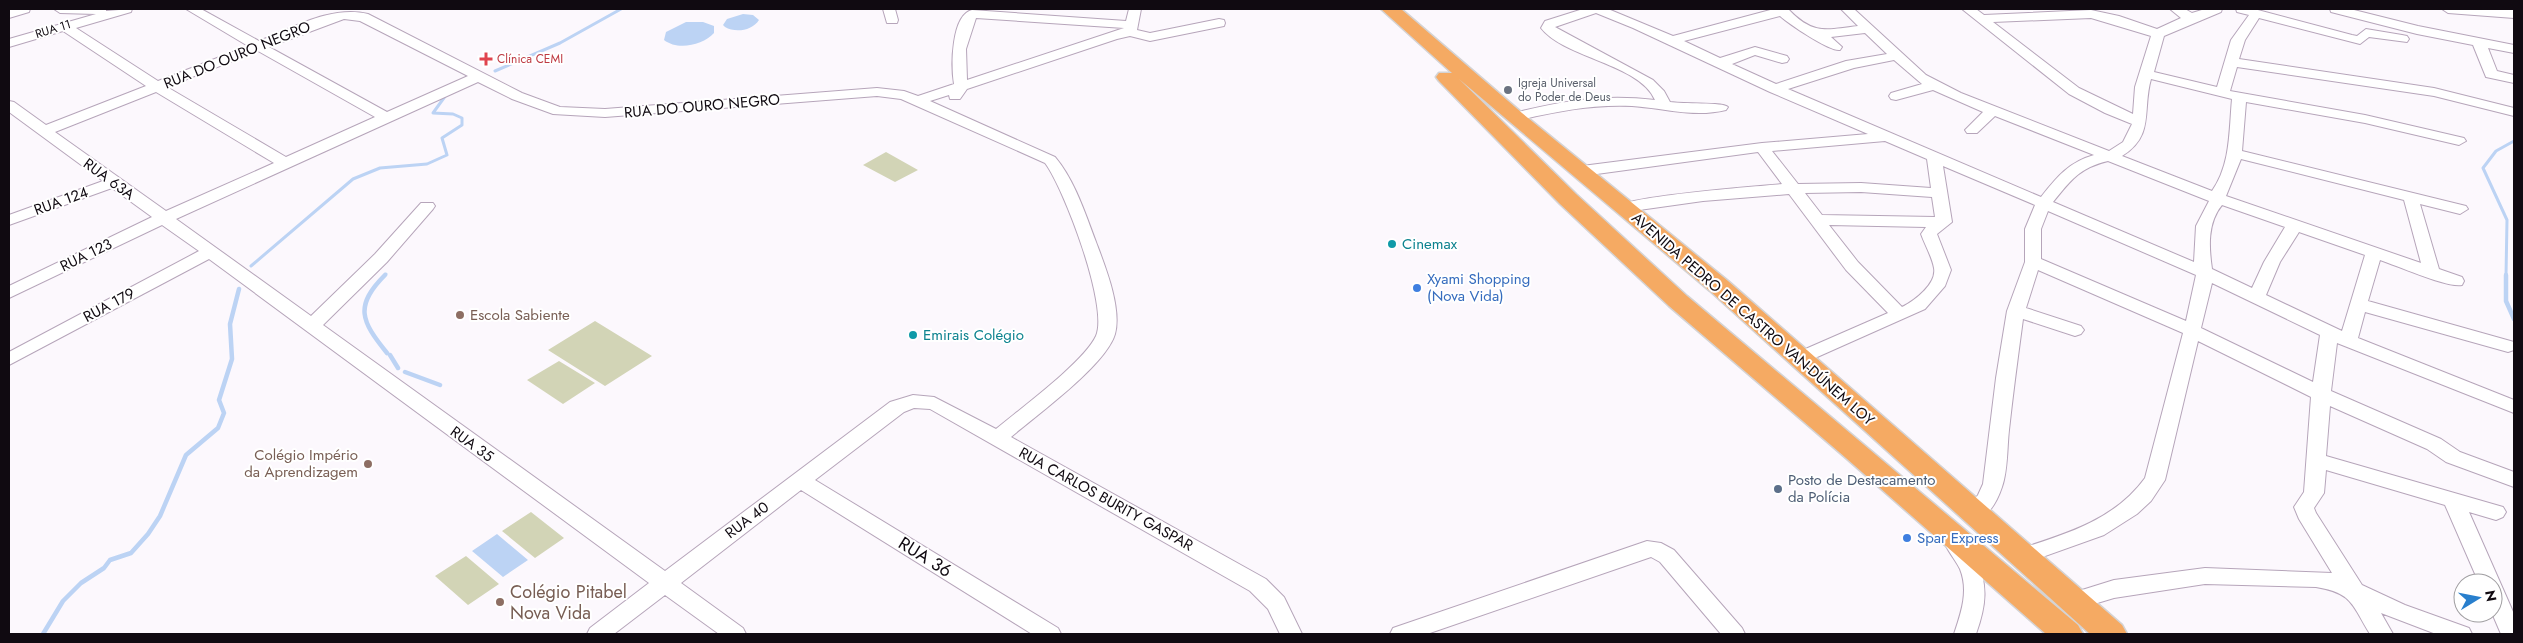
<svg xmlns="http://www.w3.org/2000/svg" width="2523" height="643" font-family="Jost,sans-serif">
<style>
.green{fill:#d2d4b6}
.water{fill:#bcd3f4}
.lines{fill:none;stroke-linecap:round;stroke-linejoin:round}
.stream-far1{stroke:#bcd3f4;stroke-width:3}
.stream{stroke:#bcd3f4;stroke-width:4.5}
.minor-casing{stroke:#b6a5ba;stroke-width:2}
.highway-casing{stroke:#d4d3d4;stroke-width:3}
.minor{fill:#fff;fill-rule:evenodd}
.highway{fill:#f5aa63;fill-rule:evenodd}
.health-dot{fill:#e0444e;stroke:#fff;stroke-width:2}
.worship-dot{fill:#6b7280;stroke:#fff;stroke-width:2}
.culture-dot{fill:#0f9aa8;stroke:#fff;stroke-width:2}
.shop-dot{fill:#3f7fe0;stroke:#fff;stroke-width:2}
.education-dot{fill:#8d6e63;stroke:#fff;stroke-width:2}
.service-dot{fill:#5c6f8a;stroke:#fff;stroke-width:2}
.labels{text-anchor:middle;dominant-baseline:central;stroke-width:4;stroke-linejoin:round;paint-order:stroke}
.far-street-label{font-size:12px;fill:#100a11;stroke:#fff}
.far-health-label{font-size:12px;fill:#be3a42;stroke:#fff;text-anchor:start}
.far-worship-label{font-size:12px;fill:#5b616d;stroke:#fff;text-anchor:start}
.street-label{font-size:15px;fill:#100a11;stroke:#fff}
.culture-label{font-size:15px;fill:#0d838f;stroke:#fff;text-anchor:start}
.shop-label{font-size:15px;fill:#366cbe;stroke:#fff;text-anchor:start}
.education-label{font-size:15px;fill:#785e54;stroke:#fff;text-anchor:start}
.service-label{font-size:15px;fill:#4e5e75;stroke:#fff;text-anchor:start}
.near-street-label{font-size:18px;fill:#100a11;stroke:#fff}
.near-education-label{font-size:18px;fill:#785e54;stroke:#fff;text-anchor:start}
</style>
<rect width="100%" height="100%" fill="#fcf8fd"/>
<!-- green -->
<path class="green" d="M886,152l32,18 -23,12 -32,-17z
M595,321l57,35 -47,30 -57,-36z
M559,361l36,22 -32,21 -36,-24z
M531,512l33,26 -29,20 -33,-27z
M466,556l33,28 -31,21 -33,-29z"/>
<!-- water -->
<path class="water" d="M743,14l10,1 6,5c-7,11 -24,13 -34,7l-2,-2 4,-6z
M686,22h17l11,4v7c-11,12 -36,18 -50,7l2,-8z
M497,534l31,26 -25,17 -31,-26z"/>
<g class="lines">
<!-- stream-far1 -->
<path class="stream-far1" d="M495,71l65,-28 61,-34
M251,266l102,-87 27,-11 47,-4 20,-9 -5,-17 20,-13v-7l-9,-4 -20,-1 13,-18
M384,276l2,-2
M2506,276l1,-56 -24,-52 13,-17 18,-10"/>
<!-- stream -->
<path class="stream" d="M385,275c-31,31 -24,46 2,78
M2506,275v26l8,18
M390,355l8,13
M405,372l35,13
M43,634l20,-33 18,-18 23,-15 6,-8 21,-7 17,-19 12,-18 26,-61 32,-27 6,-15 -5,-13 13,-41 -2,-35 9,-35"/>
<defs>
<path id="minor" d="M12,9h18l-1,3 -20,6v-8z
M54,9h52v2l26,-2 -1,3 -55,16 82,53 90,-35 -62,-37h15l58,32c34,-13 72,-36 109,-27l154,79 38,14 45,2 272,-21 27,3 14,5 36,-12c-3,-17 -3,-69 18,-74l154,11 3,-12h12l-4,21 13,3 69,-14 5,1 1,3 -1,3 -74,15 -20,-5 -13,3 -150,50 -7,10h-10l-1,-4 -19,6 125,56c20,24 30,56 41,85 9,24 26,66 19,92 -9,31 -78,81 -104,103l255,142 18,18 18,37h-22l-12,-25 -18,-18 -320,-182 -16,-1 -10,4 -89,68 243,148 3,6h-29l-231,-144 -120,93 62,45 3,6h-27l-54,-39 -51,39h-27l3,-6 59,-45 -440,-324 -200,106v-13l190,-101 -37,-26 -153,73v-12l143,-69 -40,-29 -103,37v-10l94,-34 -94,-69v-11l5,1 32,23 100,-39 -83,-55 -54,16v-8l87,-25 -36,-1zM976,18l148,10 -157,52 -1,-31zM344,19l16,2 108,55 -81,36 -118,-65zM258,51l117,66 -89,40 -119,-70zM478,82l34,17 41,15 52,3 272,-21 24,3 144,64c19,25 64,144 51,173 -12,26 -76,73 -100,93l-62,-32 -21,-2 -23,7 -225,169 -342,-246 64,-63 46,-53 2,-3 -2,-3h-12l-46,51 -64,62 -135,-97zM156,92l118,71 -108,48 -111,-79z
M883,9h12l3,11 -1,3h-10z
M1583,9h25l65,27 101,-27h14c25,26 37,21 70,17l-17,-17h13l72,66 35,18 148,58 14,-9 9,-18 -27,-11 -36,-19 -107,-85h14l8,6 107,-5 28,6 38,13 24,-11 -11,-9h15l7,4 13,-4h17l-1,3 -57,24 -10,36 63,15 14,-47 18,-25 -12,-3 -1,-3h18l98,26 5,1 9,-7 36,6 5,1 2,3 -2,3 -38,-5 -9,7 -101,-26 -14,22 -6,19 195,29 80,20v8l-80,-20 -197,-29 -7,24 135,24 99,23 2,3 -7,4 -94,-22 -119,-21 -4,49 224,55 2,3 -8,5 -40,-10 19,65 23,8 2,4 -2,4c-15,3 -64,-19 -82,-25l-12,41 146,41v8l-6,2 -143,-40 -7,26 156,62v13l-177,-70 -6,48 110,48 19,13 54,20v15l-68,-25 -19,-13 -97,-43 -4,50 177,51 3,5 -3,5 -7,3 -27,-8 45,102v20h-13l-9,-21 1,-30h-14l-34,-78 -119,-35 -2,23 -10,15 2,5 46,72 43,20 64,23 3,6h-36l-55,-21 12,21h-23c-18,-29 -17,-41 -54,-47l-111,-3 -91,14 -40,12 -8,-3 -3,-6 3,-6 48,-15 91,-12 127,5 -33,-54 -5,-12 10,-15 7,-95 -113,-56 -33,139 -14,21 -14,13 -33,21 -81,29 -7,-2 -4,-6 4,-6c47,-15 98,-29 129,-72l38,-145 -145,-63 -12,38 55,18 3,4 -3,4 -6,2 -52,-17c-5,37 -10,74 -14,111 -2,17 -1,40 -7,57 -5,15 -16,37 -35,31l-3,-5 14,-18 5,-11 13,-106 11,-67 18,-49v-33l10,-24 -92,-39 9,56 -15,12 14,36 -6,16 -20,23 -119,53h-12l-3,-4 3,-4 94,-41 -42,-43 -57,-76 -86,7 -78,11 -8,-5c8,-11 144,-21 165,-23l-24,-32 -176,24 -8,-5 8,-5 180,-23 106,-9 -98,-42 -137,-64 -37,-15 -41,14 98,53 11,11 6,11c11,2 54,0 58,5l-2,3c-32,8 -63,-2 -94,-4 -41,-2 -78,6 -117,15l-5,-1 -2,-3 2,-3c51,-13 92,-20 145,-14 -15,-36 -91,-42 -114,-72l4,-7zM1780,16c9,8 50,36 60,34l2,-3 -11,-10 34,-4 22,21 -41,7 -70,23 -44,-20 23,-9 27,8 5,-1 2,-3 -2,-3 -32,-9 -35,11 -36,-17zM2091,18l60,18 -16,51 -2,27 -54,-26 -86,-66zM1894,60l28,24 -31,9 -2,3 2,3 5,1 37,-10 50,22 -18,18 2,3h10l18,-17 99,39c-25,7 -37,22 -53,42l-253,-108 66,-21zM2151,79l81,20c-3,31 -1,65 -20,92l-90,-35c33,-20 20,-46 29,-77zM1885,141l42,18 4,29 -70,-5 -63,1 -26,-33zM2241,159l163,41 17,63 -195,-67zM2108,161l101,40 -13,25 -2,36 -141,-60c18,-22 26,-34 55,-41zM1861,192l71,5 3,20 -113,-2 -17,-22zM2222,205l63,22 -21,35 -12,26 -40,-19c-3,-21 -5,-46 10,-64zM2048,211l148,64 -10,46 -145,-62v-30zM1829,225l97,2 -5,7c4,11 11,23 13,34 3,16 -20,33 -32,39l-44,-45zM2299,232l66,23 -23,76 -76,-36 14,-33zM2212,283l108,52 -7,47 -112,-54z
M2330,9h20l68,17 96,19v8l-26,-5 9,23 17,4v8l-28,-6 -13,-32 -56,-11 -86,-22z
M2442,9l72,1v8l-66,-5z
M1956,538c10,3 14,10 19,19 14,27 11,49 1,77h-22c7,-21 15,-43 6,-65 -4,-8 -10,-15 -14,-23l3,-6z
M1647,541l14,2 13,7 68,78 3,6h-24l-61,-72 -9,-5 -224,77h-37l3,-6z"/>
<path id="highway" d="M1381,9h20l121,104 206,168 394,344 5,9h-37l-380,-343 -251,-212 117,115 111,102 391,329 5,9h-37l-200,-176 -177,-152 -109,-102 -121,-123 -3,-4 3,-4h13z"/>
</defs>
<!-- minor casing -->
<use href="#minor" class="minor-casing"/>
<!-- highway casing -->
<use href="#highway" class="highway-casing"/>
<!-- minor -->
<use href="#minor" class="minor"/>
<!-- highway -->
<use href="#highway" class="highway"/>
</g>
<!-- markers -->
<path class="health-dot" d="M483.5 51.5h5v5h5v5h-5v5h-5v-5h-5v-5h5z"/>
<circle class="worship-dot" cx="1508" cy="90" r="5"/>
<g class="culture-dot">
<circle cx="1392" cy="244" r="5"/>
<circle cx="913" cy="335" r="5"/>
</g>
<g class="shop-dot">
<circle cx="1417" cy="288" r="5"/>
<circle cx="1907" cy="538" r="5"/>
</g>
<g class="education-dot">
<circle cx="460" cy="315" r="5"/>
<circle cx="368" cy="464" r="5"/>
<circle cx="500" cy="602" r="5"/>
</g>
<circle class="service-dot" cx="1778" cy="489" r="5"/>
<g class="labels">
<!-- far-street labels -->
<g class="far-street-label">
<text transform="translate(53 29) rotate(-17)">RUA 11</text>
</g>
<!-- far-health labels -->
<g class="far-health-label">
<text x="497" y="59">Clínica CEMI</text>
</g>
<!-- far-worship labels -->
<g class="far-worship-label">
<text x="1518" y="83">Igreja Universal<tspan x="1518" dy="14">do Poder de Deus</tspan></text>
</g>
<!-- street labels -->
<g class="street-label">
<text transform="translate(237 55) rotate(-22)">RUA DO OURO NEGRO</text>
<text transform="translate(702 106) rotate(-5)">RUA DO OURO NEGRO</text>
<text transform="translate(109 179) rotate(36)">RUA 63A</text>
<text transform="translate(61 201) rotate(-20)">RUA 124</text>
<text transform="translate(86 255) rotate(-26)">RUA 123</text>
<text transform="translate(109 305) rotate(-28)">RUA 179</text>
<text transform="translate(1753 319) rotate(41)">AVENIDA PEDRO DE CASTRO VAN-DÚNEM LOY</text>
<text transform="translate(472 444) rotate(36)">RUA 35</text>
<text transform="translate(1106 499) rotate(29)">RUA CARLOS BURITY GASPAR</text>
<text transform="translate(747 520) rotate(-37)">RUA 40</text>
</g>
<!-- culture labels -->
<g class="culture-label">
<text x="1402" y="244">Cinemax</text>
<text x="923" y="335">Emirais Colégio</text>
</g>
<!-- shop labels -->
<g class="shop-label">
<text x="1427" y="279">Xyami Shopping<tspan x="1427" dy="17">(Nova Vida)</tspan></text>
<text x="1917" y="538">Spar Express</text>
</g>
<!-- education labels -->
<g class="education-label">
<text x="470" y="315">Escola Sabiente</text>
<text x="358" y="455" text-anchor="end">Colégio Império<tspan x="358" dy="17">da Aprendizagem</tspan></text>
</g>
<!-- service labels -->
<g class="service-label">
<text x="1788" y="480">Posto de Destacamento<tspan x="1788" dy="17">da Polícia</tspan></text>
</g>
<!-- near-street labels -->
<g class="near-street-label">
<text transform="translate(925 557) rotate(32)">RUA 36</text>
</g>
<!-- near-education labels -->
<g class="near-education-label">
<text x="510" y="592">Colégio Pitabel<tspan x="510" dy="21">Nova Vida</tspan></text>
</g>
</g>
<!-- border -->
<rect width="2523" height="643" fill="none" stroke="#100a11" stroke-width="20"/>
<!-- north arrow -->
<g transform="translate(2478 598) rotate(80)"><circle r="24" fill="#ffffff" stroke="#9f9da0"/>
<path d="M0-4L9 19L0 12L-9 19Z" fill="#287fcd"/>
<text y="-8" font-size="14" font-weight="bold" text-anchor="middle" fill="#100a11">N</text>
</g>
</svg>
